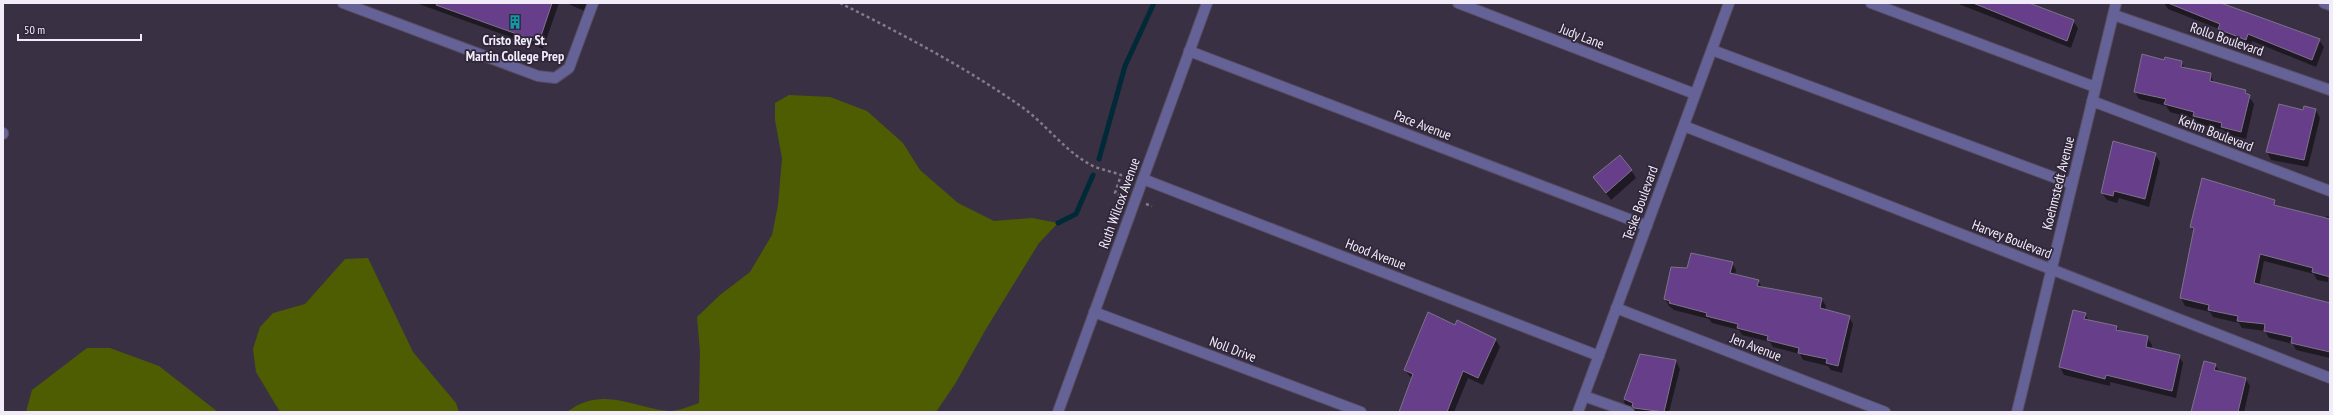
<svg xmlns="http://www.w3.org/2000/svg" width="2333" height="415" font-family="'PT Sans Narrow',sans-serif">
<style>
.green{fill:#4e5d01}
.shadow{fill:#0007}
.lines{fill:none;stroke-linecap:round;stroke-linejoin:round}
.stream{stroke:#012a38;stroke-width:5}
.building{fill:#663e8a;stroke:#7d7389}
.minor-casing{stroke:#574e61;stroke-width:12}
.path{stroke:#837a8b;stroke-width:2.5;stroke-dasharray:3 3;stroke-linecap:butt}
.minor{stroke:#656298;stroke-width:10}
.labels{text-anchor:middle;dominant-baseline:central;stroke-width:3.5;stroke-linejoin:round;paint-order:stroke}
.street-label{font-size:14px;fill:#f2ecf9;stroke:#2f2639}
.poi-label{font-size:14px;font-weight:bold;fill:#f2ecf9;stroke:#2f2639}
</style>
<rect width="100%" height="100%" fill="#3a3044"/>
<!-- green -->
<path class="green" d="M789,95l41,2 37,14 36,32 17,27 38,33 36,18 38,-3 26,5 -19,20 -53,86 -31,55 -19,28h-369c36,-27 65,-4 102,-1 9,0 22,-5 30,-8l1,-52 -3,-34 23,-22 30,-23 22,-37 6,-30 4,-47 -7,-38v-17z
M368,258l45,94 43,51 3,9h-179l-24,-40 -3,-23 7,-22 13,-14 32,-9 40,-45z
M87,348h23l49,18 59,46h-192l6,-22z"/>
<!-- shadow -->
<path class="shadow" d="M416,3h143l-16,46z
M566,3h24l-3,9z
M1956,3h72l45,18 5,7 -7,20z
M2164,3h55l100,37 5,7 -8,20 -64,-26 -2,6 -26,-10 -5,-8 -51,-20z
M2164,61l17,1 4,7 25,5 4,9 31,8 9,13 -8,35 -19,-5 -3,-4 -26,-6 -3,-5 -25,-7 -4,-6 -27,-7 -4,-7z
M2279,105l25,7 12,-2 4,8 -12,49 -37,-7 -4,-8z
M2155,154l5,8 -11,45 -30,-9 -2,5 -10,-3 -5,-7z
M1631,170l5,8 -25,22 -16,-22z
M2274,201l3,6 48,12 1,-3 4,1 -2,65 -11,-2 -3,-6 -50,-13 -5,25 71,18v54l-34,-8 -3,-6 -24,-6 -4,-7 -23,-3 -3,-5 -26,-6 -3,-5 -25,-6 -4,-8 13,-66 -3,-5z
M1732,263l4,7 -1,5 23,6 4,6 59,11 5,8 -1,5 24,6 4,7 -11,49 -11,-3 -3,-4 -25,-6 -3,-6 -27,-7 -3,-5 -28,-7 -3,-5 -27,-7 -3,-4 -35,-9 -5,-4 -4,-7 23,-30z
M2074,311l11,3 4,7 28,6 3,4 27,6 5,8 -1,4 28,7 4,7 -7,35 -66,-16v4l-46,-11 -4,-8z
M1428,313l28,13 40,14 4,7 -17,38 -15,-7 -14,34h-52l10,-33 -7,-9z
M1641,355l35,6 4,8 -11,43h-36l-5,-2 -4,-8z
M2215,365l5,7 25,6 5,8 -6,26h-52z"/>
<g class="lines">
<!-- stream -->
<path class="stream" d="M1099,159l26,-93 29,-63
M1058,223l18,-9 17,-39"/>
</g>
<!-- building -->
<path class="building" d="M437,3h115l-13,39 -103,-37z
M1973,3h56l45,17 -7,21z
M2168,3h53l99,36 -8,21 -64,-26 -2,6 -28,-11 2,-5z
M2142,54l22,6 1,-3 17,4 -1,6 30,6 -1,8 36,9 -1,3 5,2 -9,37 -20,-5 1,-4 -29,-7 1,-4 -30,-8 2,-5 -32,-7z
M2279,104l24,6 1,-4 12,3 -12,51 -38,-8z
M2113,141l43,12 -11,46 -31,-8 -1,5 -12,-3z
M1620,155l12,15 -26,23 -13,-16z
M2202,178l73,22 -1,5 56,14v58l-18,-5 1,-4 -53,-14 -6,29 76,20v49l-39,-9 1,-6 -28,-6 1,-7 -28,-3 1,-5 -30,-6 1,-5 -29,-7 14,-70 -4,-1z
M1691,253l42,9 -3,11 29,7 -2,6 65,12 -2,10 30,8 -12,50 -12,-3 1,-4 -29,-6 1,-5 -32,-8 1,-4 -31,-8 1,-4 -32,-8 1,-3 -38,-10 1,-2 -6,-2 7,-32 16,1z
M2073,310l13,3 -2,6 33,7 -1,4 32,6 -2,11 34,8 -8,36 -66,-16 -1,4 -46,-12z
M1428,312l27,13 2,-5 39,19 -18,39 -15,-7 -16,41h-48l14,-38 -9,-4z
M1640,354l36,6 -12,52 -30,-4 -2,-2 1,-3 -9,-4z
M2204,361l12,3 -2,6 32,8 -8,34h-47z"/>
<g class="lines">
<defs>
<path id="minor" d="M343,3l195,73 17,2 14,-10 24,-65
M1458,3l237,91
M1871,3l224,84
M2324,3l6,2
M2114,15l216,75
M1712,50l360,134
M1189,51l458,175
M2092,101l238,90
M1684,126l646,252
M3,134v-1
M1143,179l456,177
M1616,308l269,104
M1094,312l267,100
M1584,396l45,16
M1058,412l149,-409
M1578,412l151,-409
M2017,412l99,-409"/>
</defs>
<!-- minor casing -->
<use href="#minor" class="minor-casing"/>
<!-- path -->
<path class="path" d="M840,3c62,31 125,64 182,104 25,18 45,47 73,60 9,3 18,5 26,8l-6,18 9,4
M1146,204l6,2"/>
<!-- minor -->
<use href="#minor" class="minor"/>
</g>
<!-- icons -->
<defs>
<symbol id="building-bare" viewBox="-9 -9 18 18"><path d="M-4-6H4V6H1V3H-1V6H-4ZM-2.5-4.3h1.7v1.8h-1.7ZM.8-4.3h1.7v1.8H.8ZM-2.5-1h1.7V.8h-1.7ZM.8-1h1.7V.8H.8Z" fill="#0f9aa8" stroke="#2f2639" stroke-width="2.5" paint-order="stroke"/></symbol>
</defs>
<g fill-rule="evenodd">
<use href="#building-bare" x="505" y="12" width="20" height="20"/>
</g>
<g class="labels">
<!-- street labels -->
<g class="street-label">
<text transform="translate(1582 36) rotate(21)">Judy Lane</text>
<text transform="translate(2227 39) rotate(19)">Rollo Boulevard</text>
<text transform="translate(1423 125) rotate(21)">Pace Avenue</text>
<text transform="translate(2216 133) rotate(21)">Kehm Boulevard</text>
<text transform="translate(2058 183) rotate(-76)">Koehmstedt Avenue</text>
<text transform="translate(1119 203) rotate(-70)">Ruth Wilcox Avenue</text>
<text transform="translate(1640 203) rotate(-70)">Teske Boulevard</text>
<text transform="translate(2012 239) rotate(21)">Harvey Boulevard</text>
<text transform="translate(1376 254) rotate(21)">Hood Avenue</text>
<text transform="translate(1756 347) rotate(21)">Jen Avenue</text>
<text transform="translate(1233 349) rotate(21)">Noll Drive</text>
</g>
<!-- poi labels -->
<g class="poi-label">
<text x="515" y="40">Cristo Rey St.<tspan x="515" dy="16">Martin College Prep</tspan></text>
</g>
</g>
<!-- border -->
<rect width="2333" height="415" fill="none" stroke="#f2ecf9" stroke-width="8"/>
<!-- scale -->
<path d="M18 34v6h123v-6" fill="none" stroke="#f2ecf9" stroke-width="2"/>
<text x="24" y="34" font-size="12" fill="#f2ecf9" stroke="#2f2639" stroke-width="3" paint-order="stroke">50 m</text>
</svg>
